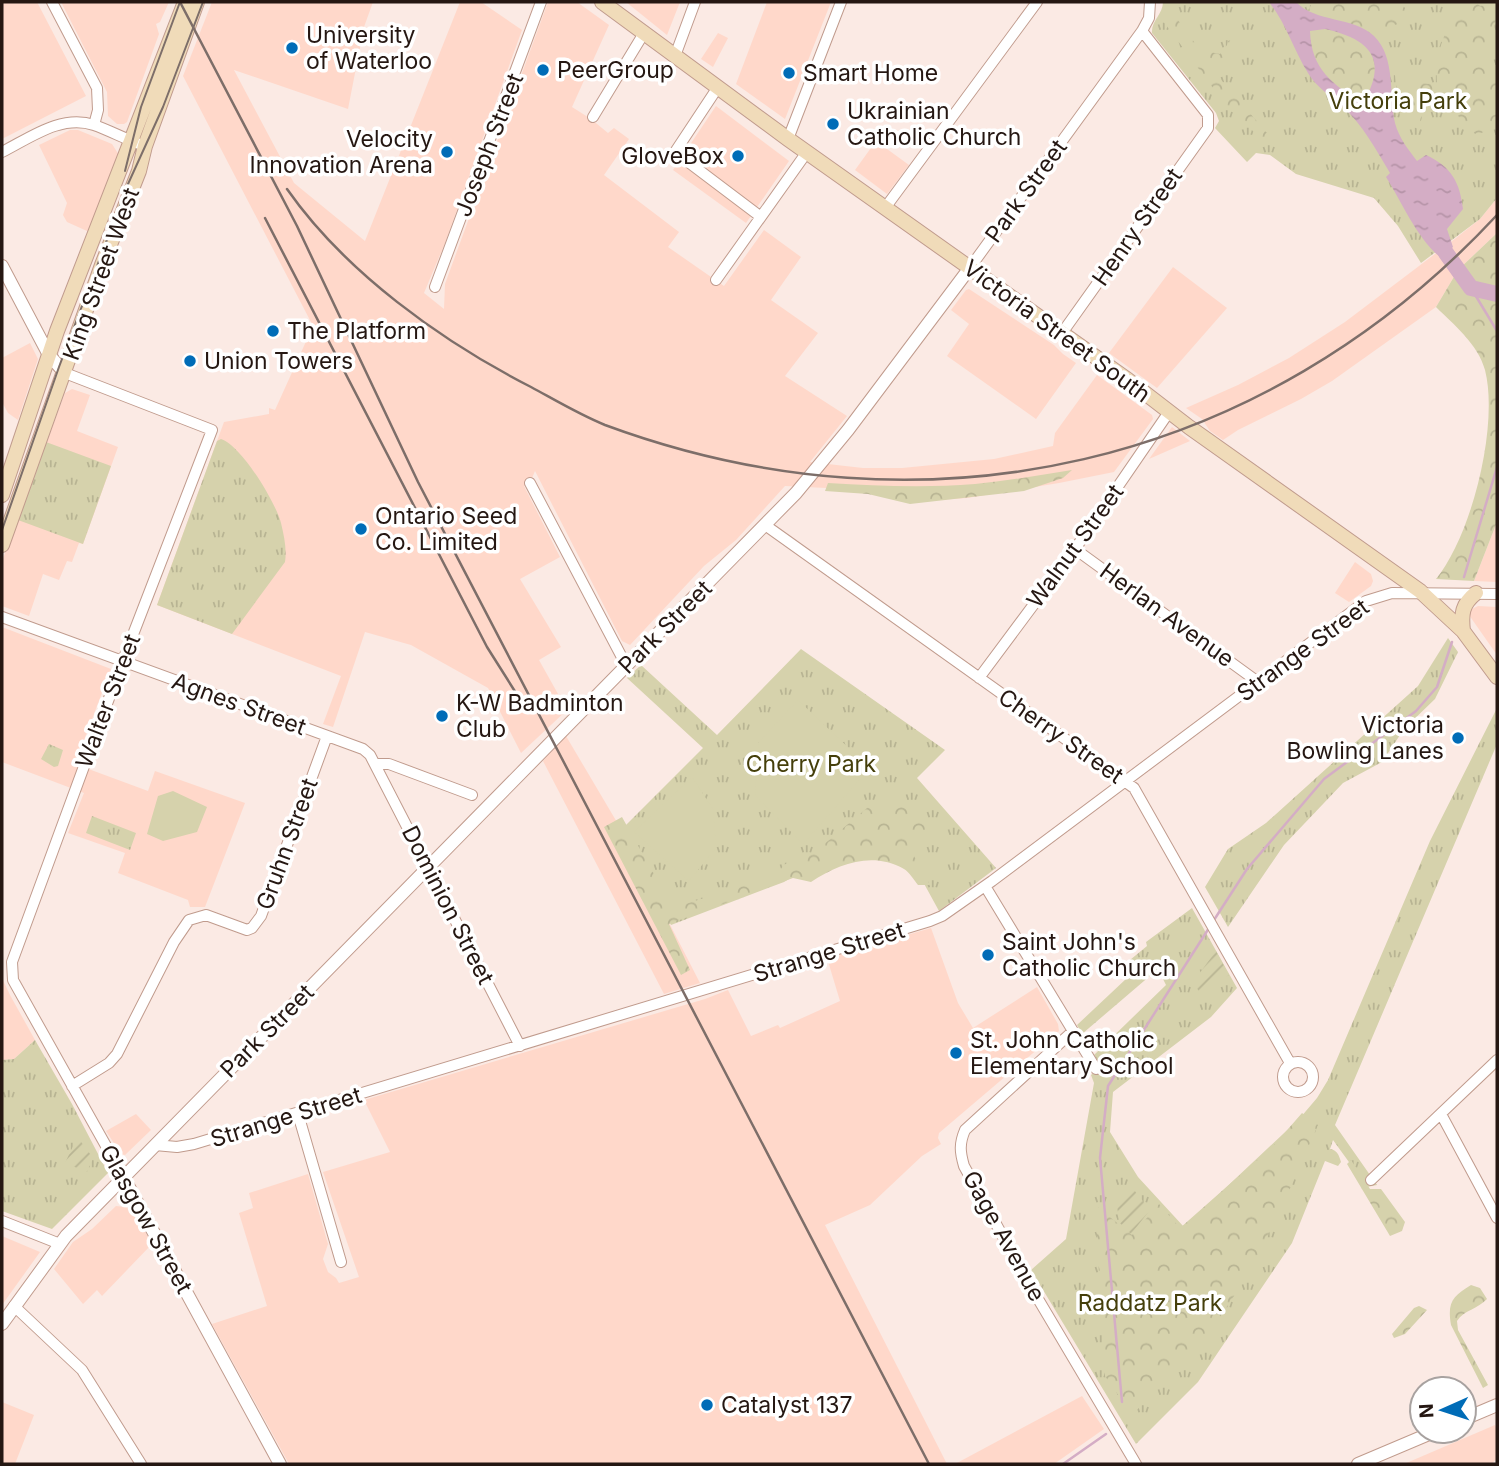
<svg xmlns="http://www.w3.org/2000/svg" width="1499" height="1466" font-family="Inter,sans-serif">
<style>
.built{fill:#ffd8ca}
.grass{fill:url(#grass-tufts)}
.forest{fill:url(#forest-crowns)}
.garden{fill:url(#garden-furrows)}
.pitch{fill:#d6d2ac}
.water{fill:url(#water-ripples);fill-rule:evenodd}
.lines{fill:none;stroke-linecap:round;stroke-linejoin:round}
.stream{stroke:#d4adc5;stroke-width:2.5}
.river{stroke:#d4adc5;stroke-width:16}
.minor-casing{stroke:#c09b8d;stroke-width:12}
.tertiary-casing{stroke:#c09b8d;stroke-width:14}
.secondary-casing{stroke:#c09b8d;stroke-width:16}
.minor{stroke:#fff;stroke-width:10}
.tertiary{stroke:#fff;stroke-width:12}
.secondary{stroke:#f0dbb9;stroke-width:14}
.tram{stroke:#7d6e69;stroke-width:2}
.rail{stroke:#7d6e69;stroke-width:2.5}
.poi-dot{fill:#006cb7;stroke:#fff;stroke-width:2.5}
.labels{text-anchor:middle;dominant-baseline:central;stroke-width:7;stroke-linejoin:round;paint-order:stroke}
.poi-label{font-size:23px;fill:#251712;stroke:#fff;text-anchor:start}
.park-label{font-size:23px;fill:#453f0b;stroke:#fff}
.street-label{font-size:23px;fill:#251712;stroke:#fff}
</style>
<defs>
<pattern id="grass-tufts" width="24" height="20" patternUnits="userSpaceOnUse" patternTransform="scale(1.75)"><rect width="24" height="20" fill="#d6d2ac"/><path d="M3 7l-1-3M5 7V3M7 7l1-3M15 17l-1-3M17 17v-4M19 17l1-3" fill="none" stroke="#b8b493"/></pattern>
<pattern id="forest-crowns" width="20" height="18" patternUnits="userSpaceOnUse" patternTransform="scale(1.75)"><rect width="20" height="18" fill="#d6d2ac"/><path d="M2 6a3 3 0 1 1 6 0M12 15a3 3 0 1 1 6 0" fill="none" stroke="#b8b493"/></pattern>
<pattern id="garden-furrows" width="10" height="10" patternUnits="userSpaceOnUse" patternTransform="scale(1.75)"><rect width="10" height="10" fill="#d6d2ac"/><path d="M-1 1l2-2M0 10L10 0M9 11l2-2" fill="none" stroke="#b8b493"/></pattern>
<pattern id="water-ripples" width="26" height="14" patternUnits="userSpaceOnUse" patternTransform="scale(1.75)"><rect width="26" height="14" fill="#d4adc5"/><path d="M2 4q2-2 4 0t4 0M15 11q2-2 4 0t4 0" fill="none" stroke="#b694a8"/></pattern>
</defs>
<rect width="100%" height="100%" fill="#fbeae4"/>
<!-- built -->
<path class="built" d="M2,2h35l49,94 -84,43z
M61,2h108l-9,20 -4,2 3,10 -32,88 -3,2h-7l-9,-8 -1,-24z
M212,2h161l-9,25 -16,82 -114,-39 60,113 71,58 95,-239h21l41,28 -77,213 -21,50 20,16 1,-25 103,-282h29l32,23 -37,82 19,12 17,14 6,-5 15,11 -25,36 75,57 -11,15 56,39 40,-56 37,27 -30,43 47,33 -33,43 62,40 -37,46 53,6h39l92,-9 59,-13 2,-13 42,-58 55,40 1,4 -39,53 -55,11 -92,15 -45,3 -75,-12 -62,-3 -49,54 -32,26 -74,79 -8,-4 -87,-170 -5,12 -6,3 36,71 -40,22 41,68 -22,13 28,50 -46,43 -33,-65 -77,-43 -46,-13 -32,95 -10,-3 18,-48 -184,-71 67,-183 45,-8v-6l6,2 38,-84 -130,-250z
M626,2h54l-13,33z
M767,2h64l-46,117 -49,-35z
M718,33l10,5 -15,29 -12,-8z
M716,106l73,55 -43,62 -73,-53z
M70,130h8l34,14 7,11 -28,75 -4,1 -20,-9 -4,-7 4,-12 -28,-58z
M876,141l33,24 -22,29 -32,-24z
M1497,198v35l-39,37 -22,37 -104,74 -31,18 -63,31 -15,10 -13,-9 -8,-12 -16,-11 52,-23 51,-27 56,-36 111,-84 24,-19z
M1173,267l54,41 -70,80 -48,-35z
M969,289l85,56 9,9 13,9 -40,56 -89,-63 22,-32 -18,-14 15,-20z
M30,343l8,16 -20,61 -10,-7 -6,-11v-44z
M72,389l18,6 -13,36 41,16 -35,97 -4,-1 -7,19 -5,-1 -8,19 -16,-6 -14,42 -27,-10v-45l63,-168z
M1172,427l18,14 -41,18z
M1497,522v60l-23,-1z
M1355,562l16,12 2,7 -2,5 -22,16 -14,-9z
M1478,606l19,1v48l-28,-40 1,-5z
M2,627l109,42 -36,95 73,27 7,-20 90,32 -40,104h-15l-2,-7 -70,-27 7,-20 -57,-20 16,-40 -82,-31z
M566,736l55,93 79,154 -36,11 -121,-233z
M931,928l27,75 15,25 64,-41 21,37 1,7 -120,102 -1,5 3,6 -19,12 -52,49 -45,20 122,239h-658l-77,-140 55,-18 -28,-93 14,-5 -4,-15 59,-19 20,70 -5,15 5,13 8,6 3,5 20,-6 -36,-105 67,-20 -26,-52 341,-101 23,-9 23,46 27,-11 2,3 60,-27 -13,-43z
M2,972v6l8,17 25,45 -21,19 -12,1z
M136,1114l15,16 -26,25 -4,-1 -15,-23z
M116,1206l9,1 8,4 19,33 -50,52 -5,-6 -14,14 -29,-35 19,-27 19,-13z
M2,1236l38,16 -38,53z
M1082,1396l22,33 -50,35h-99z
M2,1402l32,13 -19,49h-13z
M1495,1425l2,4v30l-6,5h-87z"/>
<!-- grass -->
<path class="grass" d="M1163,2h334v196l-17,21 -59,44 -23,-37 -24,-28 -78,-24 -26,-19 -14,-2 -9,9 -32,-34 4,-7 -3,-8 -64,-80c-1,-12 11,-19 11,-31z
M221,439c21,7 55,64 60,84 3,13 6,26 4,39l-53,72 -75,-29 60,-164z
M46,442l65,24 -28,78 -65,-24z
M1448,638l10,14 -23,47 -31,30 -22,33 -39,21 -59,62 -56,82 -23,-40 23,-38 38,-26 152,-137z
M801,649l144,101 -28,28 79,90 -57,43 -52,-95 -24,19 -79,47 -113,43 -50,-95 82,-82 -76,-70 14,-13 76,70z
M1497,708v36l-162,381 42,60 -10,2 -34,-47 -3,9c7,1 9,6 11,13l-3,4 -13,-5 -33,82 -94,139 -62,62 -105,-174 35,-31 28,-156 -3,-8 11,-8 -8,-12 72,-70 -8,-16 -76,65 -5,-9 50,-47 -8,-9 28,-23 -1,-4 46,-34 45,80 -26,29 -98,75 -3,40 28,45 46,50 116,-109 17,-20 11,-18 102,-239z
M49,744l14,6 -5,16 -4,1 -13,-8z
M92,816l44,17 -6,17 -44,-17z
M35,1040l37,64 36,69 -56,56 -50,-18v-151l12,-1z"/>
<!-- forest -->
<path class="forest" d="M1313,2h87l5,6 -1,13 -31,14 -26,-12 -40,-11z
M1464,2h13l2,4 18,-2c0,27 -12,46 -12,71l12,1v46l-3,5 -17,8 -15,-10 -9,-23 -18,-6 -11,11 -5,23 -19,-13 -6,-50c14,13 25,18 43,17 -2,-26 5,-56 26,-74z
M1172,12l28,38 20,4 7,-9 1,-4 5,-2 2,13 -12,11h-5l-8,4 57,66 -2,5 -6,-1 -34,-33 -62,-83 3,-6z
M1325,29c45,10 64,30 38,74 -31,-19 -52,-33 -53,-72z
M1497,233v289l-23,59 -38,-2c36,-44 63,-154 49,-209 -7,-26 -31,-45 -49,-63l22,-37z
M1072,470l-9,8 -39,13 -114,13 -42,-10 -43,-3 3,-8c49,3 98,5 147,1 32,-3 65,-9 97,-14z
M893,801l22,2 17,19 -3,9 -14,8 -1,17 16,29h-12c-4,-5 -9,-13 -14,-16 -32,-18 -65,-5 -93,13l-18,-4 -124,46 21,46 -9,5 -77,-148 18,-10 51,91 103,-33 8,-10 14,-9 17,-4 58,-49z
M1302,1113l16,12c-27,60 -51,122 -88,177 -27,42 -63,77 -98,113l-27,-39 -10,-171 37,30 27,-31 21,24 95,-84z
M1351,1160l19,29h11l24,33 -3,9 -12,5 -43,-72z
M1471,1285l9,3 7,11c-9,10 -23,11 -30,22l1,9 30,55 -5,3 -32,-63c-4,-23 2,-29 20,-40z
M1419,1306l8,4 -22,24 -11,4 -2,-4 22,-26z"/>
<!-- garden -->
<path class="garden" d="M1216,951l13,24 -29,18 -7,-11z
M79,1139l14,19 -6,14 -22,-9 11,-23z
M1130,1185l20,25 -19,24 -12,-12 -3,-25z"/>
<!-- pitch -->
<path class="pitch" d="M798,700l72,68 -67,76 -48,-49 4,-53z
M692,777l21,32 3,39 -27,33 -55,-49z
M173,791l34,16 -10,25 -34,9 -16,-7 11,-38z"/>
<!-- water -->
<path class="water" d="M1269,2h27c20,21 57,14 78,34 22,21 15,60 21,87 4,15 13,26 22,38l9,-6c26,12 34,28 37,54l-16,20 6,18 -12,11c-25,-21 -38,-54 -55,-81l4,-4c-14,-23 -27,-48 -47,-66 -12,-11 -27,-20 -35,-34 -15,-24 -21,-48 -39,-71zM1325,29c45,10 64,30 38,74 -30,-18 -52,-34 -53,-72z"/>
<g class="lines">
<!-- stream -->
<path class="stream" d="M1471,288l26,43
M1464,577l33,-110
M1214,920l33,-51 77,-90 92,-68 21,-24 15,-45
M1122,1402l-22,-244 8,-72 101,-158
M1063,1464l43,-30"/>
<!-- river -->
<path class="river" d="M1446,253l25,35 26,6"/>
<defs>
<path id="minor" d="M52,2l45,86 1,22 -4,15
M675,56l20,-54
M718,87l-43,65 86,65
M593,117l51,-84
M788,139l53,-137
M2,152c28,-14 59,-38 92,-27 17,6 33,15 51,21
M885,208l152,-206
M969,269l173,-238 7,-13 1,-16
M716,280l91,-128
M435,287l106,-285
M1062,333l146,-205v-13l-66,-84
M65,373l147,57 -90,233 -110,299 1,18 111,198
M530,483l96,182
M765,525l369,263 156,275
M1075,549l183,133
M2,617l361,132 7,6 150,291
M979,678l96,-129 94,-137
M377,764h12l83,31
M985,886l111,183
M1072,1032l-107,98c-6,14 -5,22 -1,36l64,116 108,182
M1283 1077a15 15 0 1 1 30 0a15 15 0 1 1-30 0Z
M72,1086l37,-23 8,-9 57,-112 15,-22 17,-5 41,15 5,-2 9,-12 66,-180
M298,1114l43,148
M1441,1114l56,104
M155,1145l22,2 17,-3 736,-223 12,-5 50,-35 374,-280 26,-8 105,1
M1371,1180l126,-120
M2,1221l58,23
M14,1306l68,64 59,94"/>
<path id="tertiary" d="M2,266l47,89 16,18
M124,1178l156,286
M2,1324l64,-88 730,-743 52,-63 121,-161
M1464,1419l33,-14
M1358,1464l78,-33"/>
<path id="secondary" d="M602,2l186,137 340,241 61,47 231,164 43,40 34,46
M2,495l55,-164 128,-329
M2,545l100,-280 37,-94 6,-25 52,-144
M1463,631c-2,-17 -1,-27 13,-38"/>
</defs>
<!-- minor casing -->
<use href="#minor" class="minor-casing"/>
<!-- tertiary casing -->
<use href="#tertiary" class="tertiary-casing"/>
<!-- secondary casing -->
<use href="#secondary" class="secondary-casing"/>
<!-- minor -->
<use href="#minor" class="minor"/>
<!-- tertiary -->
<use href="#tertiary" class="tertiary"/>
<!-- secondary -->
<use href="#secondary" class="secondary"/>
<!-- tram -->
<path class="tram" d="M125,171l16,-64 39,-105
M2,530l57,-163 69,-183 35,-77 40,-105"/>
<!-- rail -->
<path class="rail" d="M180,2l117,224 121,256 511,982
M287,189c58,83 154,152 244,198 24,13 49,28 74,38 322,119 658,42 892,-210
M265,218l222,429 41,65"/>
</g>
<!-- markers -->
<g class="poi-dot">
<circle cx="292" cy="48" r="7"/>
<circle cx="543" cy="70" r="7"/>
<circle cx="789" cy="73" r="7"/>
<circle cx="833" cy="124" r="7"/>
<circle cx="447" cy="152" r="7"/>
<circle cx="738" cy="156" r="7"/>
<circle cx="273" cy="331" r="7"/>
<circle cx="190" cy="361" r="7"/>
<circle cx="361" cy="529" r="7"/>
<circle cx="442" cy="716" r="7"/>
<circle cx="1458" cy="738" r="7"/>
<circle cx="988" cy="955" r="7"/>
<circle cx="956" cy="1053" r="7"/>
<circle cx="707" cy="1405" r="7"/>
</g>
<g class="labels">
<!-- poi labels -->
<g class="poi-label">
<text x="306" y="35">University<tspan x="306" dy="26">of Waterloo</tspan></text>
<text x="557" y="70">PeerGroup</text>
<text x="803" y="73">Smart Home</text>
<text x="847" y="111">Ukrainian<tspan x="847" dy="26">Catholic Church</tspan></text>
<text x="433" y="139" text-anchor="end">Velocity<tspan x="433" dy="26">Innovation Arena</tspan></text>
<text x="724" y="156" text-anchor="end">GloveBox</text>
<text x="287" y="331">The Platform</text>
<text x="204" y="361">Union Towers</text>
<text x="375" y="516">Ontario Seed<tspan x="375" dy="26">Co. Limited</tspan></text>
<text x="456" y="703">K-W Badminton<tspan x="456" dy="26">Club</tspan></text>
<text x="1444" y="725" text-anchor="end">Victoria<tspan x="1444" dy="26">Bowling Lanes</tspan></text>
<text x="1002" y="942">Saint John's<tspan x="1002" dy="26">Catholic Church</tspan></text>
<text x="970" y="1040">St. John Catholic<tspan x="970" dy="26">Elementary School</tspan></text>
<text x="721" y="1405">Catalyst 137</text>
</g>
<!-- park labels -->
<g class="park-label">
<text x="1398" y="101">Victoria Park</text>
<text x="811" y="764">Cherry Park</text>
<text x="1150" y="1303">Raddatz Park</text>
</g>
<!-- street labels -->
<g class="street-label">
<text transform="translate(489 145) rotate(-69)">Joseph Street</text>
<text transform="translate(1026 191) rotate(-54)">Park Street</text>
<text transform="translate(1137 227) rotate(-55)">Henry Street</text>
<text transform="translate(101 274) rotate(-70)">King Street West</text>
<text transform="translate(1057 331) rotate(36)">Victoria Street South</text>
<text transform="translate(1075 546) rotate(-54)">Walnut Street</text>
<text transform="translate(1167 615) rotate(36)">Herlan Avenue</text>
<text transform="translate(665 627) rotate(-45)">Park Street</text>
<text transform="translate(1303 650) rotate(-36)">Strange Street</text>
<text transform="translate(108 701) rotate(-69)">Walter Street</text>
<text transform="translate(239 704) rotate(20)">Agnes Street</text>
<text transform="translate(1061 736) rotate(35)">Cherry Street</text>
<text transform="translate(287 844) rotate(-70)">Gruhn Street</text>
<text transform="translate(448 905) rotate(63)">Dominion Street</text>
<text transform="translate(829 952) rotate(-17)">Strange Street</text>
<text transform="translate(267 1031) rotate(-45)">Park Street</text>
<text transform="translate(286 1117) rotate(-17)">Strange Street</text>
<text transform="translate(146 1219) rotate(61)">Glasgow Street</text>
<text transform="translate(1004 1236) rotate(61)">Gage Avenue</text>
</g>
</g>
<!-- border -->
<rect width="1499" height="1466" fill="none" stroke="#251712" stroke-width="7"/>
<!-- north arrow -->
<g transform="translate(1443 1410) rotate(267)"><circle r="33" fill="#ffffff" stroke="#a8a2a0" stroke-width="2"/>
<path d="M0-5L12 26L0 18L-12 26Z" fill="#006cb7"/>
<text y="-10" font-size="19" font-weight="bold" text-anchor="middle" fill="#251712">N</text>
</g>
</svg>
